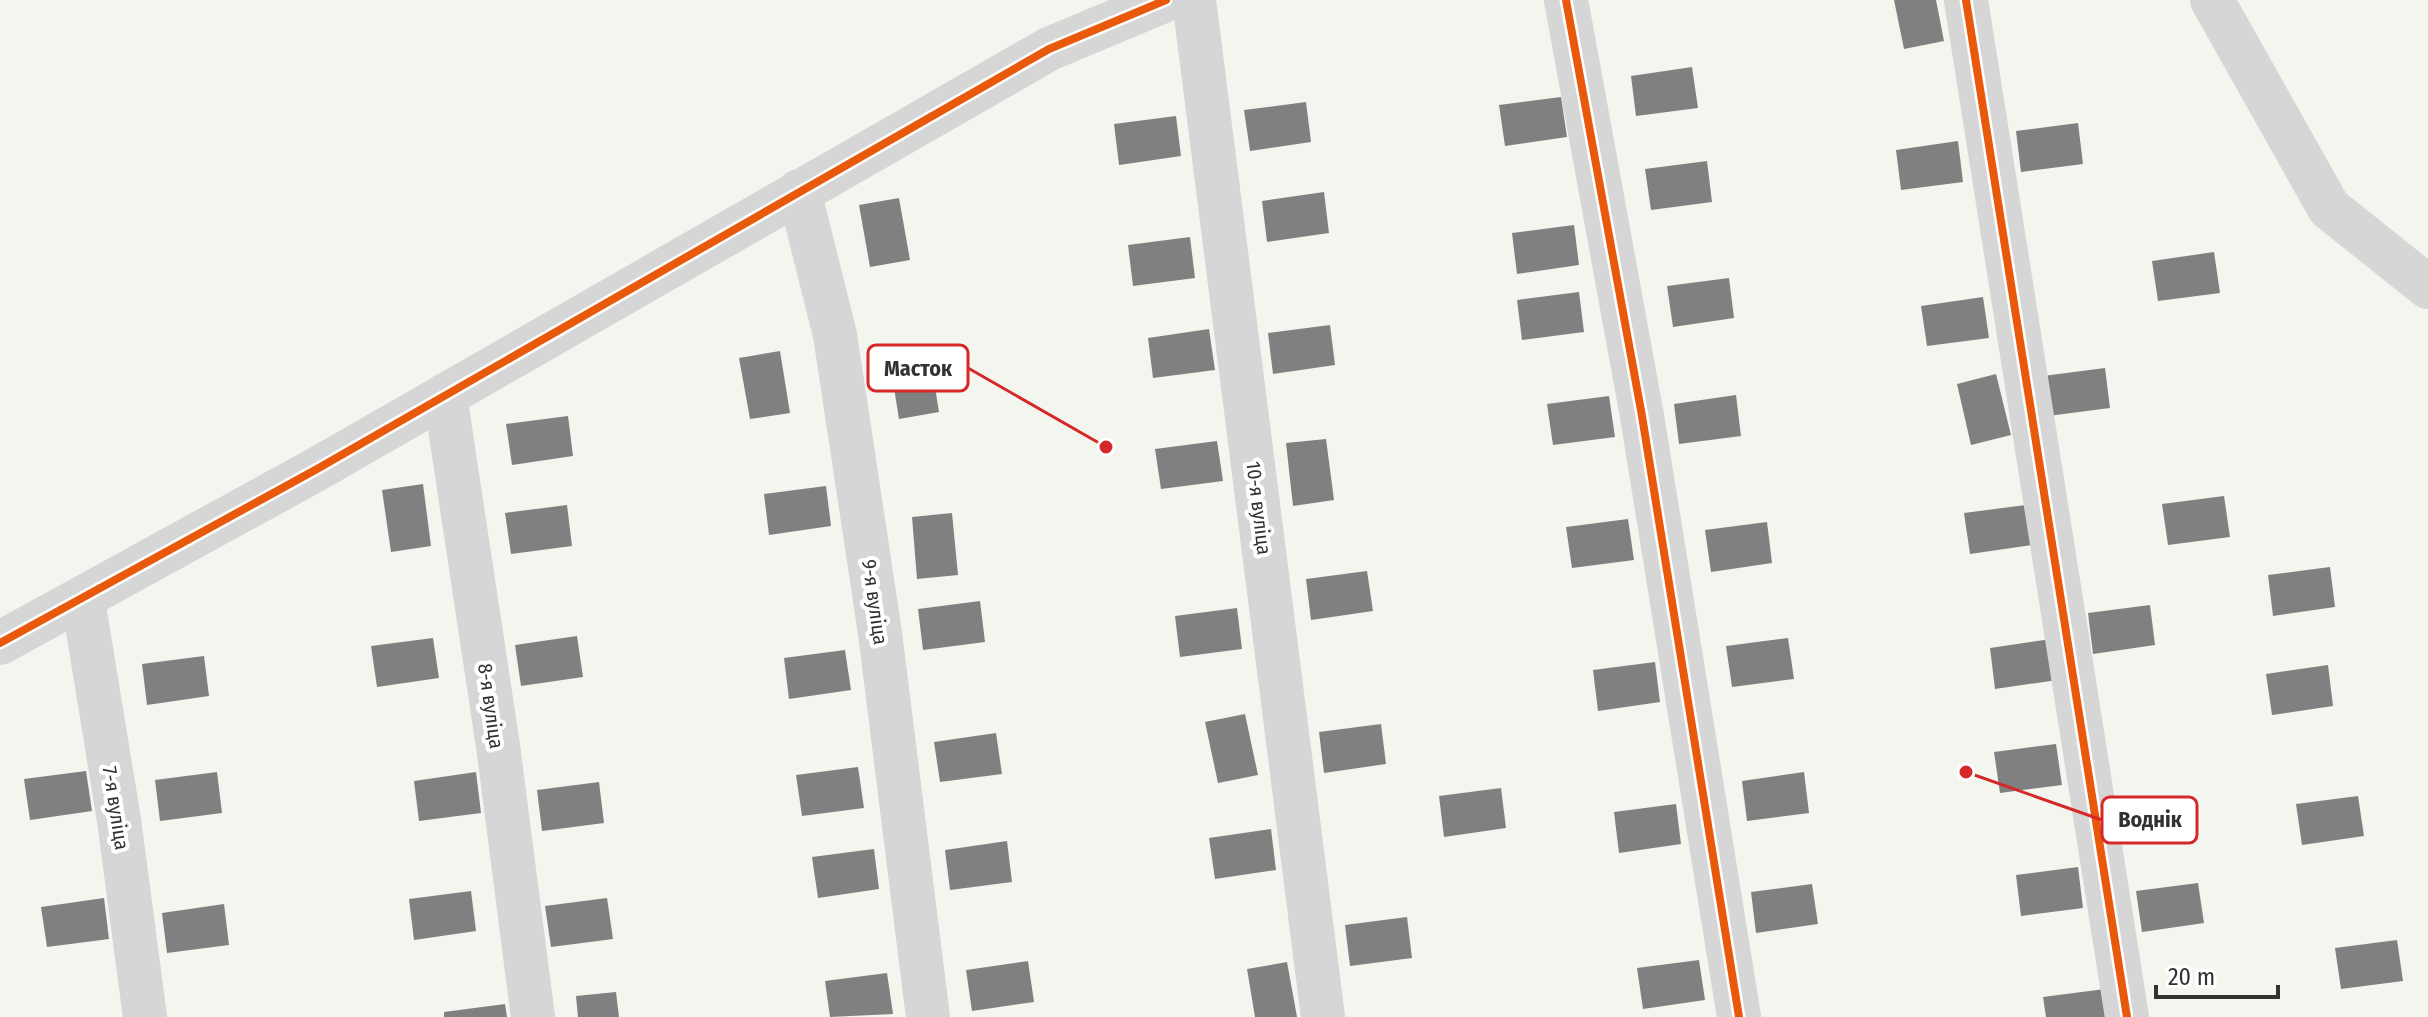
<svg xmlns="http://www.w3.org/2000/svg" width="2428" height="1017" font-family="'Fira Sans Condensed',sans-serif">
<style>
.green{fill:#f2f6ee}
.building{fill:#808080}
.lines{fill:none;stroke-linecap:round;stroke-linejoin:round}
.minor{stroke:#d6d6d6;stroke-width:44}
.cycleway-casing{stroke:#fff;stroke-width:13}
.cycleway{stroke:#e8590c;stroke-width:8}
.labels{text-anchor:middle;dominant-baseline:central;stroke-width:8;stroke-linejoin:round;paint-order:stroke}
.street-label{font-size:20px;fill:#323232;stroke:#fff}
.leader{fill:none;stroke:#d62828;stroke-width:3}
.callout-dot{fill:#d62828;stroke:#fff;stroke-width:3}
.callout{fill:#fff;stroke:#d62828;stroke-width:3}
.callout-label{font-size:22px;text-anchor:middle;font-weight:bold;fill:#323232}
</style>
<rect width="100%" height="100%" fill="#fff"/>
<!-- green -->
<path class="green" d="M0,0h2428v1017h-2428z"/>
<!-- building -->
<path class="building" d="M1894,0h42l8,41 -40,8z
M1692,67l6,41 -62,8 -5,-40z
M1561,97l6,40 -62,9 -6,-41z
M1306,102l5,40 -61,9 -6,-41z
M1176,116l5,40 -62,9 -5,-41z
M2078,123l5,41 -62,8 -5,-41z
M1958,141l5,41 -62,8 -5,-40z
M1707,161l5,41 -61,8 -6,-41z
M1324,192l5,41 -62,9 -5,-41z
M899,198l11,62 -40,7 -11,-62z
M1574,225l5,40 -62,9 -5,-41z
M1190,237l5,41 -62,8 -5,-41z
M2214,252l6,41 -62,8 -6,-40z
M1729,278l5,40 -61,9 -6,-41z
M1579,292l5,40 -62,8 -5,-40z
M1983,297l6,41 -62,8 -6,-40z
M1330,325l5,40 -62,9 -5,-41z
M1209,329l6,41 -62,8 -5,-40z
M929,350l10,62 -40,7 -10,-62z
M780,351l10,62 -40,6 -11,-61z
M2105,368l5,40 -62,8 -5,-40z
M1996,374l15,61 -40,10 -14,-61z
M1736,395l5,41 -62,8 -5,-40z
M1609,396l6,41 -62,8 -6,-41z
M568,416l5,40 -61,9 -6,-41z
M1326,439l8,61 -41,6 -7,-63z
M1217,441l6,40 -62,8 -6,-40z
M423,484l8,62 -40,6 -9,-62z
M826,486l5,40 -62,9 -5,-41z
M2224,496l6,41 -62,8 -6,-41z
M567,505l5,41 -61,8 -6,-41z
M2026,505l6,40 -62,9 -6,-41z
M952,513l6,62 -41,4 -5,-62z
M1628,519l6,41 -62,8 -6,-41z
M1767,522l5,41 -61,9 -6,-42z
M2330,567l5,40 -62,9 -5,-41z
M1367,571l6,40 -62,9 -5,-41z
M980,601l5,41 -62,8 -5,-41z
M2150,605l5,40 -62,9 -5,-41z
M1237,608l5,41 -62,8 -5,-41z
M577,636l6,41 -62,9 -6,-41z
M433,638l6,40 -62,9 -6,-41z
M1788,638l6,41 -62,8 -6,-41z
M2051,639l6,41 -62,9 -5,-41z
M845,650l6,40 -62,9 -5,-41z
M204,656l5,40 -62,9 -5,-41z
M1655,662l5,40 -62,9 -5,-41z
M2328,665l5,41 -61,9 -6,-41z
M1245,714l13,61 -40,8 -13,-61z
M1381,724l5,40 -62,9 -5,-41z
M996,733l6,41 -62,8 -6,-40z
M2056,744l6,41 -62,8 -6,-41z
M858,767l6,41 -62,8 -6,-41z
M86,771l6,40 -62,9 -6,-41z
M217,772l5,41 -62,8 -5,-41z
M476,772l5,41 -62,8 -5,-40z
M1804,772l5,41 -62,8 -5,-40z
M599,782l5,41 -62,8 -5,-41z
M1501,788l5,40 -62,9 -5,-41z
M2358,796l6,40 -62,9 -6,-41z
M1676,804l5,40 -62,9 -5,-41z
M1271,829l5,41 -61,9 -6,-41z
M1007,841l5,41 -62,8 -5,-40z
M874,849l5,40 -61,9 -6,-41z
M2078,867l5,41 -62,8 -5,-41z
M2198,883l6,40 -62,9 -6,-41z
M1812,884l6,40 -62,9 -5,-41z
M471,891l5,40 -62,9 -5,-41z
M104,898l5,41 -62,8 -6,-40z
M607,898l6,41 -62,8 -6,-41z
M224,904l5,41 -62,8 -5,-40z
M1407,917l5,41 -62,8 -5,-41z
M2397,940l6,41 -62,8 -6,-41z
M1699,960l6,40 -62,9 -6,-41z
M1028,961l6,41 -62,9 -6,-41z
M1287,962l10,55h-42l-8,-48z
M887,973l6,41 -63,3 -5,-36z
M2105,989l4,28h-63l-3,-20z
M616,992l3,25h-41l-2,-21z
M505,1004l2,13h-63v-5z"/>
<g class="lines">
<!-- minor -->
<path class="minor" d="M1194,0l129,1017
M1566,0l76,416 97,601
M1966,0l161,1017
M2212,0l117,208 99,79
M799,191l36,144 45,298 48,384
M445,395l53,351 35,271
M83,600l36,220 26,197
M0,643l317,-174 732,-420 117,-49"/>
<defs>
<path id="cycleway" d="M1566,0l76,416 97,601
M1966,0l161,1017
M0,643l317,-174 732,-420 117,-49"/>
</defs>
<!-- cycleway casing -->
<use href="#cycleway" class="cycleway-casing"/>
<!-- cycleway -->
<use href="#cycleway" class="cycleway"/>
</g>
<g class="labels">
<!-- street labels -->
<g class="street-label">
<text transform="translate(1259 508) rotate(83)">10-я вуліца</text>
<text transform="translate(875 602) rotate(82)">9-я вуліца</text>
<text transform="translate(491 706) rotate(82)">8-я вуліца</text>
<text transform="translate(116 808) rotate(81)">7-я вуліца</text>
</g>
</g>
<!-- callouts -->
<path class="leader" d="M1106 447L968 368M1966 772L2102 820"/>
<g class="callout-dot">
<circle cx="1106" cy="447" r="8"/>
<circle cx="1966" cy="772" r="8"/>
</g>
<g class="callout">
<rect x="868" y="345" width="100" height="46" rx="8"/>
<rect x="2102" y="797" width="95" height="46" rx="8"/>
</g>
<g class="callout-label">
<text x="918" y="376">Масток</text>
<text x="2150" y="827">Воднік</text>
</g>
<!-- scale -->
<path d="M2156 985v12h122v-12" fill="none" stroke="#323232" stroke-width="4"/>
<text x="2168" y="985" font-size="24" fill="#323232" stroke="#ffffff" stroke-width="6" paint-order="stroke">20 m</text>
</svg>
